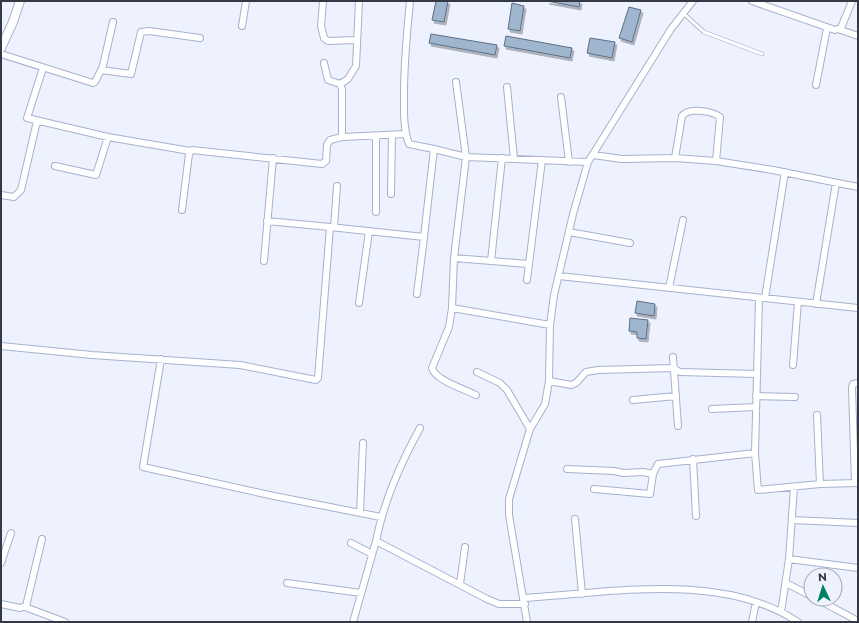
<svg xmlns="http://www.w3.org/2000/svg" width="859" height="623" font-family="Montserrat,sans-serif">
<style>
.building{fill:#a0b6cf;stroke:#596e85;filter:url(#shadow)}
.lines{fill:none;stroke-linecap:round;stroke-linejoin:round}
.lane-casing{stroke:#a7b1ce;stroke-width:4.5}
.street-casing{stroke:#a7b1ce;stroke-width:8}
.secondary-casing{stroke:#a7b1ce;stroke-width:10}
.lane{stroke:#fff;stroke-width:3}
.street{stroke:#fff;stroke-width:6}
.secondary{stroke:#fff;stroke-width:8}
</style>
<defs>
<filter id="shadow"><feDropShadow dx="2" dy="3" stdDeviation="0" flood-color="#0004"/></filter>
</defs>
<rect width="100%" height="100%" fill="#eef2ff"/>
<!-- building -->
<path class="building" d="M436,1h12l-4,21 -12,-2z
M547,1h33l-1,6z
M512,3l12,3 -4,25 -12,-2z
M629,7l12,3 -9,32 -13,-4z
M431,34l66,11 -2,10 -66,-12z
M506,36l66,12 -2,10 -66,-12z
M590,38l25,4 -3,16 -25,-5z
M637,301l18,3 -1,12 -19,-3z
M630,318l18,2 -2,19 -9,-1v-6l-8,-1z"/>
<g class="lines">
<defs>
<path id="lane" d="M683,13l21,19 58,22"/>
<path id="street" d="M323,1l-2,25 3,12 4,3 28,-1
M410,1c-3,31 -6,61 -6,92 0,17 -1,35 5,51l25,5
M752,1l83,29 6,-2 11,-27
M242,26l4,-25
M838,29l20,7
M1,54l92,29 2,-1 6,-12 30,4 10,-42 8,-1 51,7
M324,63l4,17 12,4 2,5v48
M43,68l-16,50 81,19 82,14
M102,70l11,-48
M456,82l10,75 -12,101 -2,50 98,17
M340,84l8,-5 8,-13 3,-65
M816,85l11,-57
M507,87l7,72
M561,97l8,65
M593,155l29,4 53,-1 41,3 57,9 85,17
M675,158l7,-42c6,-9 30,-5 38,1l-4,44
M55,166l41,9 12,-38
M391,194l1,-59
M1,195l13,2 7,-7 16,-69
M182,210l7,-56 3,-4 130,14 4,-3 1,-16 3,-5 12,-3 63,-3
M376,212v-76
M267,221l63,6
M334,227l3,-41
M569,232l61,11
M454,258l74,6
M264,261l9,-103
M491,261l11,-103
M559,276l299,32
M527,280l15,-120
M669,288l14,-68
M417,294l7,-57
M759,298l-4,155 3,37 62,-6 38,-1
M765,298l20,-126
M359,303l10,-72
M816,304l20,-121
M452,308l-3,19 -17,41c3,12 32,21 44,27
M1,346l91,9 148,10 76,15 2,-2 12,-151 94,10 10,-88 32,8 122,5 83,-133 22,-28
M673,357l5,69
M161,359l-18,108 131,29 107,21
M793,365l5,-63
M477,372l23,11 7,7 23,39
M549,381l22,4 5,-2 10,-11 12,-2 75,-2 7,4 77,2
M756,396l39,1
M633,400l43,-4
M712,409l44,-2
M817,415l3,69
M420,428c-20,36 -36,72 -44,113l111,58 12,5h26
M693,459l3,57
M567,469l47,2 10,2 19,-1 10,2
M855,483l-3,-95 1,-4 5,-1
M594,489l56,5 3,-20 5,-10 97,-11
M360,513l3,-70
M575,519l7,75
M792,520l66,3
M351,543l21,11
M789,559l69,9
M1,563l10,-30
M287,583l74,10
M786,583l25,13
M460,584l5,-37
M524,598c86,-5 198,-27 274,24
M817,599l41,22
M1,604l19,4 6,-2 16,-67
M25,607l40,15
M781,612l8,-53 5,-72
M353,622l23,-81
M527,622l-18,-107v-16l21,-70 15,-25 4,-23 1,-56 4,-30 19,-81 15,-52
M752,622l4,-20"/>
<path id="secondary" d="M1,48l12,-26 7,-21"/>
</defs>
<!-- lane casing -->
<use href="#lane" class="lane-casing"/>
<!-- street casing -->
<use href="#street" class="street-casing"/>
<!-- secondary casing -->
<use href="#secondary" class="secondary-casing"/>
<!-- lane -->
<use href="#lane" class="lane"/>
<!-- street -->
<use href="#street" class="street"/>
<!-- secondary -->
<use href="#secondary" class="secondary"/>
</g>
<!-- border -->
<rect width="859" height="623" fill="none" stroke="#353945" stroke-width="4"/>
<!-- north arrow -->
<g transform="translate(823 587) rotate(356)"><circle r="19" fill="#eef2ff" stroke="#a4a8b5"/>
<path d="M0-3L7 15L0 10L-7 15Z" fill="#008163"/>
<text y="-6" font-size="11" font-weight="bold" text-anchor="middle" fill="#353945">N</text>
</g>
</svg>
